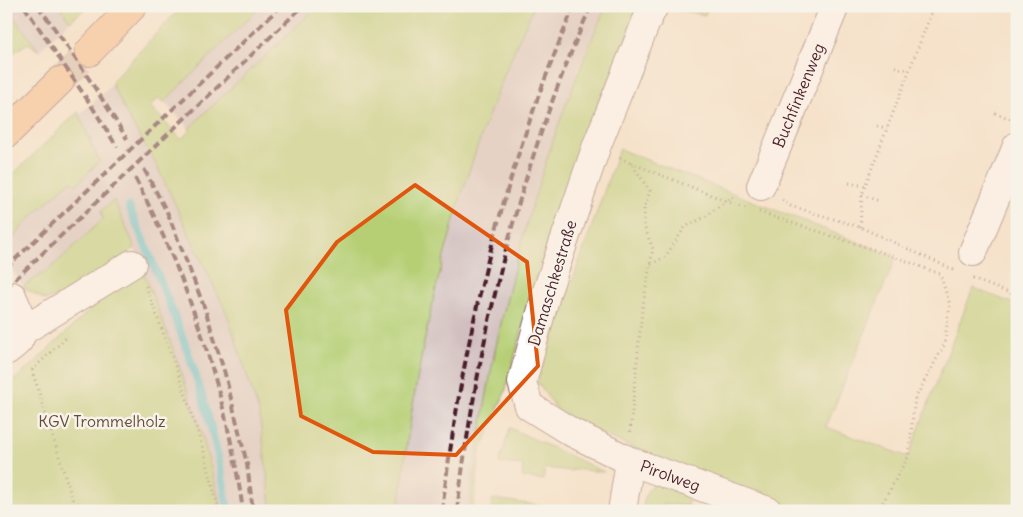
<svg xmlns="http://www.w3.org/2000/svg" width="1023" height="517" font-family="Delius,sans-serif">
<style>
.industrial{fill:#d1bfbf}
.green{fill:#b6cf74;stroke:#807750}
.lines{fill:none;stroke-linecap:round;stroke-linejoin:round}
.stream{stroke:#52becd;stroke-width:8}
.major-tunnel{stroke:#d3bbaa;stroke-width:28;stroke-dasharray:28 14;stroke-linecap:butt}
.minor-casing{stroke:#866363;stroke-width:30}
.major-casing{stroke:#866363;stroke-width:30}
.path{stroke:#866363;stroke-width:3;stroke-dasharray:1 4;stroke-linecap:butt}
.minor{stroke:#fff;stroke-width:28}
.major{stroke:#f9bc8a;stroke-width:28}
.rail{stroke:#4a1f2b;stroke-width:4;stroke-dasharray:8 4;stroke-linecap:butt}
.marked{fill:none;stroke:#e0560e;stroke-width:4;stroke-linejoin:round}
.labels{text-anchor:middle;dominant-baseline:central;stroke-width:5;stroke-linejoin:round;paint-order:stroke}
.street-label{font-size:16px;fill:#4a1f2b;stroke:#f7f3e8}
.park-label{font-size:16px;fill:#654b3d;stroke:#f7f3e8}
</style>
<rect width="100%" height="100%" fill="#f7f3e8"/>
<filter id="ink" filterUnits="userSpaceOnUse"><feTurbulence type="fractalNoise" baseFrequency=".02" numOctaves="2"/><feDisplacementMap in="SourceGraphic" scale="10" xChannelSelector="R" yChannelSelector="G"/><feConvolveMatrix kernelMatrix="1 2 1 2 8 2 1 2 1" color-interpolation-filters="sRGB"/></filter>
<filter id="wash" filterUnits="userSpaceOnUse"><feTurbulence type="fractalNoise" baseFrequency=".0096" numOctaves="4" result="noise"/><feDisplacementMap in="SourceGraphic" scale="20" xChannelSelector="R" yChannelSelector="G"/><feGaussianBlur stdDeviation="1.12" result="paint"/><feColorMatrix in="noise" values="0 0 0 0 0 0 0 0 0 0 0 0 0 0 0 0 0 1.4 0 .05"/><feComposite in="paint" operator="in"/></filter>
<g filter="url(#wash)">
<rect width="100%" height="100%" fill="#f5e2ca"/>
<!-- industrial -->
<path class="industrial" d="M6,6h53l11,15 -31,30z
M261,6h57l-129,122 -25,-26z
M534,6h72l-27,60 -43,123 -29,106 -23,114 -15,102h-70l11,-96 15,-77 22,-91 27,-91 27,-75z
M112,85l17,33 28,48 70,148 32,98 19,99h-56l-20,-77 -62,-172 -25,-62 -12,18 -52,50 -27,20 -18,-27v-16l7,-11 64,-60 21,-13 -18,-47z"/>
<!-- green -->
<path class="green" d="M6,6l33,45 -11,-8 -22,14z
M59,6h29l-18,15z
M182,6h79l-97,96 -5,-4 -9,8 31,33 9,-9 -1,-2 129,-122h216c-74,159 -118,330 -135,505h-127l-13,-99 -32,-98 -70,-148 -28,-48 -17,-33 1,-5z
M606,6h34l-62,149 -44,131 -29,106 -25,61 -7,58h-4c10,-73 21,-146 39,-217 24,-99 57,-195 98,-288z
M675,6h33l-3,9 -31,-6z
M78,112l21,49 -22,24 -7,-4 -46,43 -18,25v-68z
M619,149l277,108 -70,170 82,30 65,-169 44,17v206h-220l-182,-71 -54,-25 -24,-33z
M114,200l21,48 -74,48 -16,4 -21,-12v-2l27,-18 52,-49 -2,-8z
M140,262l36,95 26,77 20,77h-216v-124l25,-21z
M510,428l94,44 -32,-3v2l-27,-3 -2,12 -21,-3 1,-12 -24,-2z
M659,483l30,11 -1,12 -25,-2 -1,5 -3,2h-16c1,-13 2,-24 16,-28z
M493,499l44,6v6h-46z"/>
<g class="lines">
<!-- stream -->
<path class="stream" d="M129,207c43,99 84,196 99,304"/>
</g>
</g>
<g filter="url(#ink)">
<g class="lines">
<!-- major-tunnel -->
<path class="major-tunnel" d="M60,81l29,-29"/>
<defs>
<g id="minor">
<path id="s1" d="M654,6l-8,16 -49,123 -50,146 -25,91 7,24 42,26 59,29 138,50"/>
<path id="s2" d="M761,186l74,-180"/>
<path d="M973,252l44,-106"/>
<path d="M21,332l111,-68"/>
<path d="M6,351c4,-3 10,-7 13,-11 7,-11 -2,-34 -7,-44"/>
<path d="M622,511l8,-50"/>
</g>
<path id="major" d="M89,52l44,-46
M6,134l54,-53"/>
</defs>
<!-- minor casing -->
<use href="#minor" class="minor-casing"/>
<!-- major casing -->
<use href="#major" class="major-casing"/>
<!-- path -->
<path class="path" d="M918,9l14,2
M895,67l14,3
M995,113l19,7
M872,125l15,3
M620,158l11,5 19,28 -6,17v18l9,23 -11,61 -12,123
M631,163l95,38 11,-5
M849,183l16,3
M862,195l17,6
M782,200l9,6 69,21 94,43
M759,212l137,45 44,17 10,31 -6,40 -29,54 -7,58 -30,54
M860,227l2,-32 3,-9 67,-175 4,-5
M651,264l14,-7 20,-30 20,-10 21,-16 20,7
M973,279l44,17
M146,286l38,104 21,65 14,56
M32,370l36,-34
M32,370l44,141"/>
<!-- minor -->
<use href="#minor" class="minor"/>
<!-- major -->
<use href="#major" class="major"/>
<!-- rail -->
<path class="rail" d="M24,6l67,99 26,42
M38,6c32,43 61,87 89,133
M144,169l24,45 37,95 20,65 22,90 6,47
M135,178c54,103 92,217 108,333
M6,268l275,-262
M6,288l297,-282
M442,511c18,-148 49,-288 101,-427 10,-26 20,-52 31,-78
M457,511c21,-173 62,-345 134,-505"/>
</g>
</g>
<!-- marked area -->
<path d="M0 0H1023V517H0ZM415,185l112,77 11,104 -82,89 -83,-3 -72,-36 -15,-106 51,-68z" fill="#f5e2ca" fill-opacity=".55" fill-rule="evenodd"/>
<path class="marked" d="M415,185l112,77 11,104 -82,89 -83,-3 -72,-36 -15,-106 51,-68z"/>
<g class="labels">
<!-- street labels -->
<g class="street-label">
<text stroke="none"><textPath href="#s2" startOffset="98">Buchfinkenweg</textPath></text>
<text transform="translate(552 283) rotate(-73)">Damaschkestraße</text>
<text stroke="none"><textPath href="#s1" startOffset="582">Pirolweg</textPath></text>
</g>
<!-- park labels -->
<g class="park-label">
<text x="102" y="421">KGV Trommelholz</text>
</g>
</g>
<!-- margin -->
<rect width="1023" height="517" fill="none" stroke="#f7f3e8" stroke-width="25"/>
</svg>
